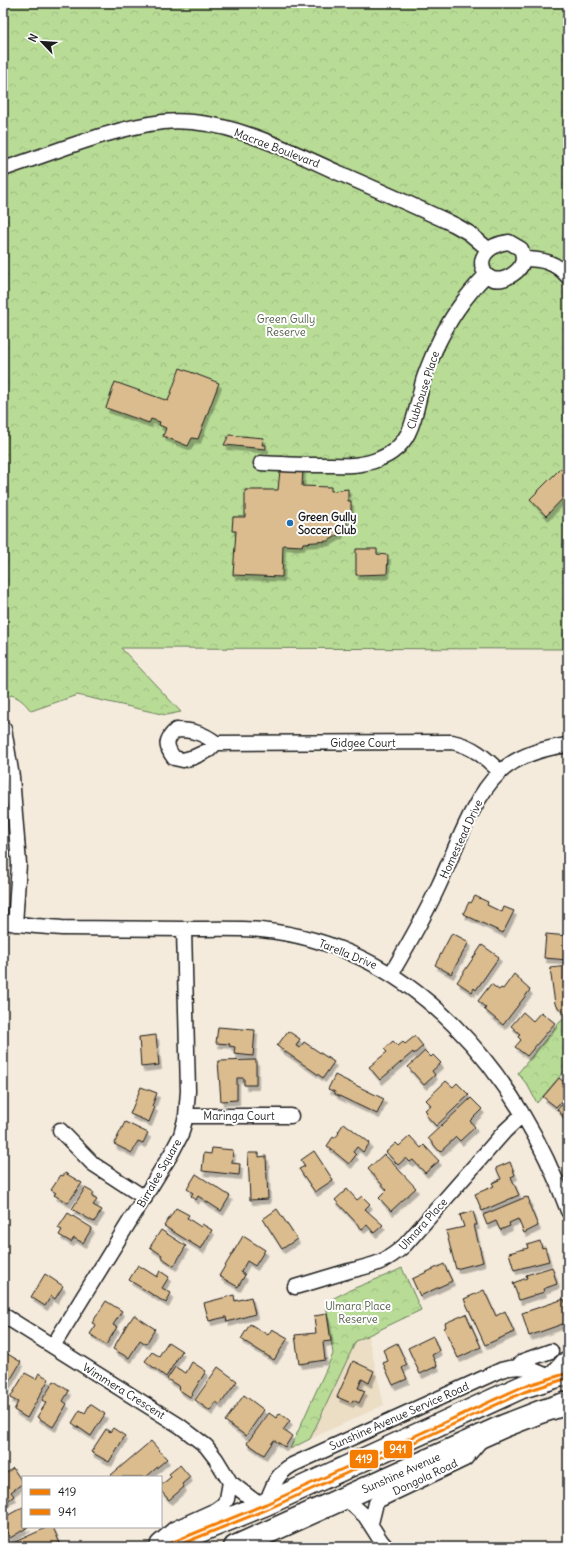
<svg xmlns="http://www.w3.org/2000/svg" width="571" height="1550" font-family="Delius,sans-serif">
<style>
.built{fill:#ecddc5}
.park{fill:url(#park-crowns);stroke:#6a7c59}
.building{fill:#dbbc8e;stroke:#1c1c1c;filter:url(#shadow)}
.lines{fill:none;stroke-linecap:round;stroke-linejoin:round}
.minor-casing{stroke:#1c1c1c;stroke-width:17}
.primary-casing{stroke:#1c1c1c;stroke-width:25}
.minor{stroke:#fff;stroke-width:14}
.primary{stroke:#fff;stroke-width:22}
.bus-1-casing{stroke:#fff;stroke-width:6}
.bus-2-casing{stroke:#fff;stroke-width:6}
.bus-1{stroke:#f47d01;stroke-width:3}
.bus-2{stroke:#f47d01;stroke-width:3}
.poi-dot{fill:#1f6fb2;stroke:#fff;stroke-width:1.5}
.labels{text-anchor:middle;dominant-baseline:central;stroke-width:4;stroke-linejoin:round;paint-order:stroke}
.street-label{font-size:11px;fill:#1c1c1c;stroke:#fff}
.park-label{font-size:11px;fill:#535f47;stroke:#fff}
.poi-label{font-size:11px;font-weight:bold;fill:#1c1c1c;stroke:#fff;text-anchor:start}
.line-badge{stroke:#fff;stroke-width:1.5}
.badge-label{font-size:11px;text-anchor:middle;font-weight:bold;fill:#fff}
</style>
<defs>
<pattern id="park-crowns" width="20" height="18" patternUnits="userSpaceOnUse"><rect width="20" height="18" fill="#b8dc96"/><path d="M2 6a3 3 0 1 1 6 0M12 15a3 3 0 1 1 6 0" fill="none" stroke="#9ebc81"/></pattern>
<filter id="shadow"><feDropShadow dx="2.5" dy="4.5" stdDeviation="0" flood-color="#0004"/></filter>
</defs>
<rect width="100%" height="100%" fill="#f4ebdd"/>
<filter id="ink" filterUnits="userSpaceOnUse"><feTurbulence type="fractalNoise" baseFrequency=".025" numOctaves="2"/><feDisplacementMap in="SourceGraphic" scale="8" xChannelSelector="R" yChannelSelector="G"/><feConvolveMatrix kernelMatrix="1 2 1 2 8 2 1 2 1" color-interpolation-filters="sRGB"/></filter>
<g filter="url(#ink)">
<!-- built -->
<path class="built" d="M368,1335l16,70 -74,34 46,-98z"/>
<!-- park -->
<path class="park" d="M3,3h565v646l-447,-1 60,64 -15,3 -89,-20 -46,16c-6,-8 -11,-13 -20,-16l-3,3h-5z
M568,1015v52l-31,36 -9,-17 -10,-13 42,-51z
M402,1268l19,42 -65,31 -46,98 -20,10 43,-95 -7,-51c24,-16 51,-22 76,-35z"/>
<!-- building -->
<path class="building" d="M180,368l39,15 -21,56 -6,-1 -4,8 -25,-10 3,-8 -7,-3 1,-3 -9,-3 -2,4 -43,-15 9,-26 53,19z
M229,435l35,3 -2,7h4v4l-42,-4z
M561,468l7,7v18l-22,23 -16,-17z
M303,469l-1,17 29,1v4l17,-2v12h3v12l-6,14 -5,7 -12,7 -25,2 -1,3 -19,-1 -1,32 -49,-2 3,-44h-4l1,-14h12v-27h33l2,-20z
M356,549h21v5l11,1 -1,19 -31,1z
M475,896l13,6 -1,3 15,7 2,-5 10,4 -11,22 -40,-19 6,-12 2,1z
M452,933l17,9 -18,32 -16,-9z
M546,934l22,2v24l-24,-2z
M482,945l17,12 -23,33 -2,-2 -2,4 -15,-10z
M568,966v49l-1,1 -12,-12 -5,-36z
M514,974l8,7 -1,1 9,8 -27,35 -12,-10 -7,-6 2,-1 -8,-7 13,-17 8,6 2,-2 2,1z
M523,1012l10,9 8,-9 14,11 -28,33 -12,-9 6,-7 -3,-3 2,-3 -9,-8z
M218,1027l37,3 -2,26 -19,-2 1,-7 -6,-1 1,-2 -14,-1z
M288,1031l12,8 -4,7 4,2 4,-6 30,20 -11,16 -46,-32z
M156,1035l3,30 -18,2 -2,-30z
M415,1036l8,10 -9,8 -1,-2 -33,28 -11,-13 18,-15 -3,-3 9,-8 5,5 5,-4 2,2z
M425,1051l6,6 2,-2 8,8 -9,8 3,4 -11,10 -16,-18z
M256,1060v25h-12v-7h-7v22l-16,1 -3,-40z
M335,1075l49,24 -7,15 -42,-20v-2l-7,-3z
M559,1078l9,7v6l-4,5 1,1 -9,10 -13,-10z
M446,1081l7,6 4,-4 12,12 -33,31 -11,-12 2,-2 -2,-2 6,-5 -5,-5z
M141,1087l16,6 -5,13 3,1 -6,15 -19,-8z
M471,1098l11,11 -12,12 5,6 -15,14 -4,-4 -16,15 -12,-14z
M568,1100v23l-11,-14z
M125,1122l23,11 -5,10 -5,-2 -6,12 -18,-9z
M344,1123l26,20 -7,9 -6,-5 -4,5 3,3 -7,9 -22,-18 6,-9 2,1 4,-5 -1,-1z
M410,1136l11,12 3,-3 15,16 -14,12 -12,-13 -3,2 -4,-4 -8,7 -12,-13 10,-9 3,3z
M212,1148l21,2 -1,13 8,1 -1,11 -37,-4 2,-18 7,1z
M314,1151l19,29 -18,12 -16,-23 6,-3 -4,-6z
M248,1153h11v4l7,-1 2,43 -18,1z
M384,1154l32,34 -25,23 -12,-13 8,-8 -19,-21z
M510,1162l5,13 -4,2 8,18 -37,16 -7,-17 19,-8 -2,-3 9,-4 -5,-11z
M65,1173l17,10 -14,20 -14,-8 2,-2 -5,-3 10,-15 2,1z
M196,1174l34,22 -9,15 -23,-15 -2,4 -5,-4 2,-3 -6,-4z
M85,1188l9,5 -2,4 5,3 -4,5 9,5 -8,12 -22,-13z
M347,1189l10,11 5,-4 8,8 -5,5 18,16 -9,8 -7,-8 -5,4 -27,-29z
M526,1197v1l2,-1 2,6 -1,1 9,22 -14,7 -6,-14 -9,4 1,3 -10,4 -4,-9 -9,4 -4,-10z
M176,1208l13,7 -2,3 14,9 1,-3 10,6 -11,19 -37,-23z
M277,1209l20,30 -15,10 -19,-30z
M473,1211l4,14h-3l9,37 -27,7 -10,-38 18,-4 -4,-12z
M68,1213l24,15 -9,15 -9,-5 -3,4 -12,-7 3,-5 -4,-2z
M161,1230l25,16 -12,20 -13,-9 1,-2 -12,-8z
M243,1236l22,14 -10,16 -8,-5 -6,11 4,3 -7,12 -19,-11z
M540,1241l2,7 3,-1 4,14 -35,9 -5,-17 19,-5 -1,-3z
M444,1264l8,17 -32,15 -8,-17z
M138,1265l19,12 3,-6 9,6 -7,11 9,5 -5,10 -37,-23z
M552,1267l5,17 -14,5 1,3 -25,8 -6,-17 14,-5 -1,-3z
M45,1274l18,12 -8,13 -4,-3 -6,10 -14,-9z
M484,1290l12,26 9,-5 9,21 -29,13 -21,-46z
M234,1295l1,6 16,-4 4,17 -28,8 -1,-5 -17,4 -5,-18z
M564,1299l4,12v11l-39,14 -7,-23z
M106,1301l16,10 -9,14 4,2 -11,18 -16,-11 6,-9 -4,-2z
M327,1314l4,27 -8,1 2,18 -26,4 -4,-29 21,-2 -2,-17z
M466,1314l15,33 -23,11 -14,-30 2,-1 -1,-4z
M134,1315l21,14 -9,15 -6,-4 -11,18 -16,-9 16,-28h1z
M250,1324l18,11 4,-6 16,9 -14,22 -33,-21z
M433,1336l6,15 -7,4 5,11 -17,8 -12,-26z
M168,1342l14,9 -16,26 -21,-16 7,-9 7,4z
M397,1343l10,22 -5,3 5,11 -14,6 -10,-22 5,-2 -5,-11z
M6,1353l15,9 -18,30v-34z
M353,1361l21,10 -5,12 -7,-4 -4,9 7,3 -6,12 -6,-3 -2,3 -14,-6z
M192,1362l14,9 -16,26 -12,-8 2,-2 -13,-8 8,-12 11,6z
M218,1367l19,14 -17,24 -4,-3 -6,9 -15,-11z
M25,1373l11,6 3,-6 10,6 -22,39 -13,-8 4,-8 -8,-4z
M54,1381l15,10 -6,10 4,3 -14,23 -16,-10 9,-14 -4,-3z
M244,1395l20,15 -18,26 -21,-15z
M90,1404l15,10 -14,22 -19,-13 8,-13 5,3z
M269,1413l7,5 4,-5 10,8 -7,9 9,6 -7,11 -11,-7 -10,15 -17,-12z
M113,1428l12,8 -16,26 -18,-10 15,-23 4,3z
M151,1441l16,18 -21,18h-33l-2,-2z
M180,1465l10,12 -8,7 2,3 -15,13 -8,-9v-6l10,-8 -2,-3z
M13,1468l10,15 -12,9 3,4 -11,8v-28z
M23,1507v20h5l-18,11 -7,-13v-7z
M48,1527h5l8,19 -44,1 -2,-5z"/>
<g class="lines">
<defs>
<path id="minor" d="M3,169c50,-16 108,-41 160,-47 59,-6 123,27 176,51 39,17 78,34 116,52l14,8 20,17
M509,242l12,7c1,3 2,6 2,9 0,13 -18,24 -30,21 -10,-3 -14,-16 -8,-25 6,-8 14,-11 24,-12z
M523,259c19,0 33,3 45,18
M261,463c21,1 41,2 61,2 19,0 39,2 57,-6 35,-13 36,-47 44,-78 3,-10 8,-21 12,-31 13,-29 29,-53 51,-75
M4,729l8,48 7,87 -4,60
M216,743l-7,7 -15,7 -11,3 -9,-2c-9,-12 -9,-18 2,-28 16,0 27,3 40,13l236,-1c21,4 34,16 48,30
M3,922l33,4 26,2c41,0 83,1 125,1 24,0 49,-1 74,1 153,15 258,144 307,281
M391,974c17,-29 34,-58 48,-89 15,-32 34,-88 60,-112 18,-17 44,-25 69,-28
M186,1116h105
M60,1130l33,34 52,34
M295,1287c18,-5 36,-11 54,-16 25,-6 36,-8 56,-26l100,-114 17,-16
M3,1315l177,111 26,20 10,13 14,23 31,24
M53,1346l118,-192 10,-19 5,-19 2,-25 -4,-162
M518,1366l5,-5 28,-10
M345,1498l20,18 16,25 5,6
M266,1504c6,-16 10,-30 26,-39l209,-95c20,-6 30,-2 48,7l14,-16 5,-1
M371,1523l5,-20 3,-3 86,-41 16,-19
M158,1543l16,-14 42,-19 7,-5 4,-6 3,-17"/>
<path id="primary" d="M161,1547l105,-43 256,-117 46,-14
M235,1547l269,-121 36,-14 28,-9"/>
</defs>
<!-- minor casing -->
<use href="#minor" class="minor-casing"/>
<!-- primary casing -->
<use href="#primary" class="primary-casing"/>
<!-- minor -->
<use href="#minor" class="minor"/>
<!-- primary -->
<use href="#primary" class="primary"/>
<defs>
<path id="bus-1" d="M161,1547l105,-43 256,-117 46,-14"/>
<path id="bus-2" d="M174,1547l94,-38 256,-117 44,-14"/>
</defs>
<!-- bus-1 casing -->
<use href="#bus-1" class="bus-1-casing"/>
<!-- bus-2 casing -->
<use href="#bus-2" class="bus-2-casing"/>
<!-- bus-1 -->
<use href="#bus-1" class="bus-1"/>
<!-- bus-2 -->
<use href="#bus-2" class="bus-2"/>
</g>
</g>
<!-- markers -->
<circle class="poi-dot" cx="290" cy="523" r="4"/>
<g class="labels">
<!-- street labels -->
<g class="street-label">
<text transform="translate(277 148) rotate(21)">Macrae Boulevard</text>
<text transform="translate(423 390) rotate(-72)">Clubhouse Place</text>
<text x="363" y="743">Gidgee Court</text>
<text transform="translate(461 839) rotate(-65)">Homestead Drive</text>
<text transform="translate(348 954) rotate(22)">Tarella Drive</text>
<text x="239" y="1116">Maringa Court</text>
<text transform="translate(159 1173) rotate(-60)">Birralee Square</text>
<text transform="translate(423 1224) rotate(-48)">Ulmara Place</text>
<text transform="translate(124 1391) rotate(32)">Wimmera Crescent</text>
<text transform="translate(399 1416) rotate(-24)">Sunshine Avenue Service Road</text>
<text transform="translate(401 1473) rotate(-24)">Sunshine Avenue</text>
<text transform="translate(425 1477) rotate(-25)">Dongola Road</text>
</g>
<!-- park labels -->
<g class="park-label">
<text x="286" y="319">Green Gully<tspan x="286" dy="13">Reserve</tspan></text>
<text x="358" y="1306">Ulmara Place<tspan x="358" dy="13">Reserve</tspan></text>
</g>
<!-- poi labels -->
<g class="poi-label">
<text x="298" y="517">Green Gully<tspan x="298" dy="13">Soccer Club</tspan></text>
</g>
</g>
<g class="line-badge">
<rect x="383" y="1440" width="30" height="19" rx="4" fill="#f47d01"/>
<rect x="349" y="1449" width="30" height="20" rx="4" fill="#f47d01"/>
</g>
<g class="badge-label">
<text x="398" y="1453">941</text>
<text x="364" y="1463">419</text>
</g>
<!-- margin -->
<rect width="571" height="1550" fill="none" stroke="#fff" stroke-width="16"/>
<rect x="8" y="8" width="555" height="1534" fill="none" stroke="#1c1c1c" stroke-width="1.5" filter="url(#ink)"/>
<!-- legend -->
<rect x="22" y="1476" width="140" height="52" fill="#ffffff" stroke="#a4a4a4"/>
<rect x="30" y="1489" width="20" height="6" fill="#f47d01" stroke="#a4a4a4"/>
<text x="58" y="1496" font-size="12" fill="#1c1c1c">419</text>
<rect x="30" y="1509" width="20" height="6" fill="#f47d01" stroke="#a4a4a4"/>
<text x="58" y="1516" font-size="12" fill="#1c1c1c">941</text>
<!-- north arrow -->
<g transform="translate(42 42) rotate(295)" stroke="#ffffff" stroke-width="3" paint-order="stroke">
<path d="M0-3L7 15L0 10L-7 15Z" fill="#1c1c1c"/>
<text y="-6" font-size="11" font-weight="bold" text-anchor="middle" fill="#1c1c1c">N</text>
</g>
</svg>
